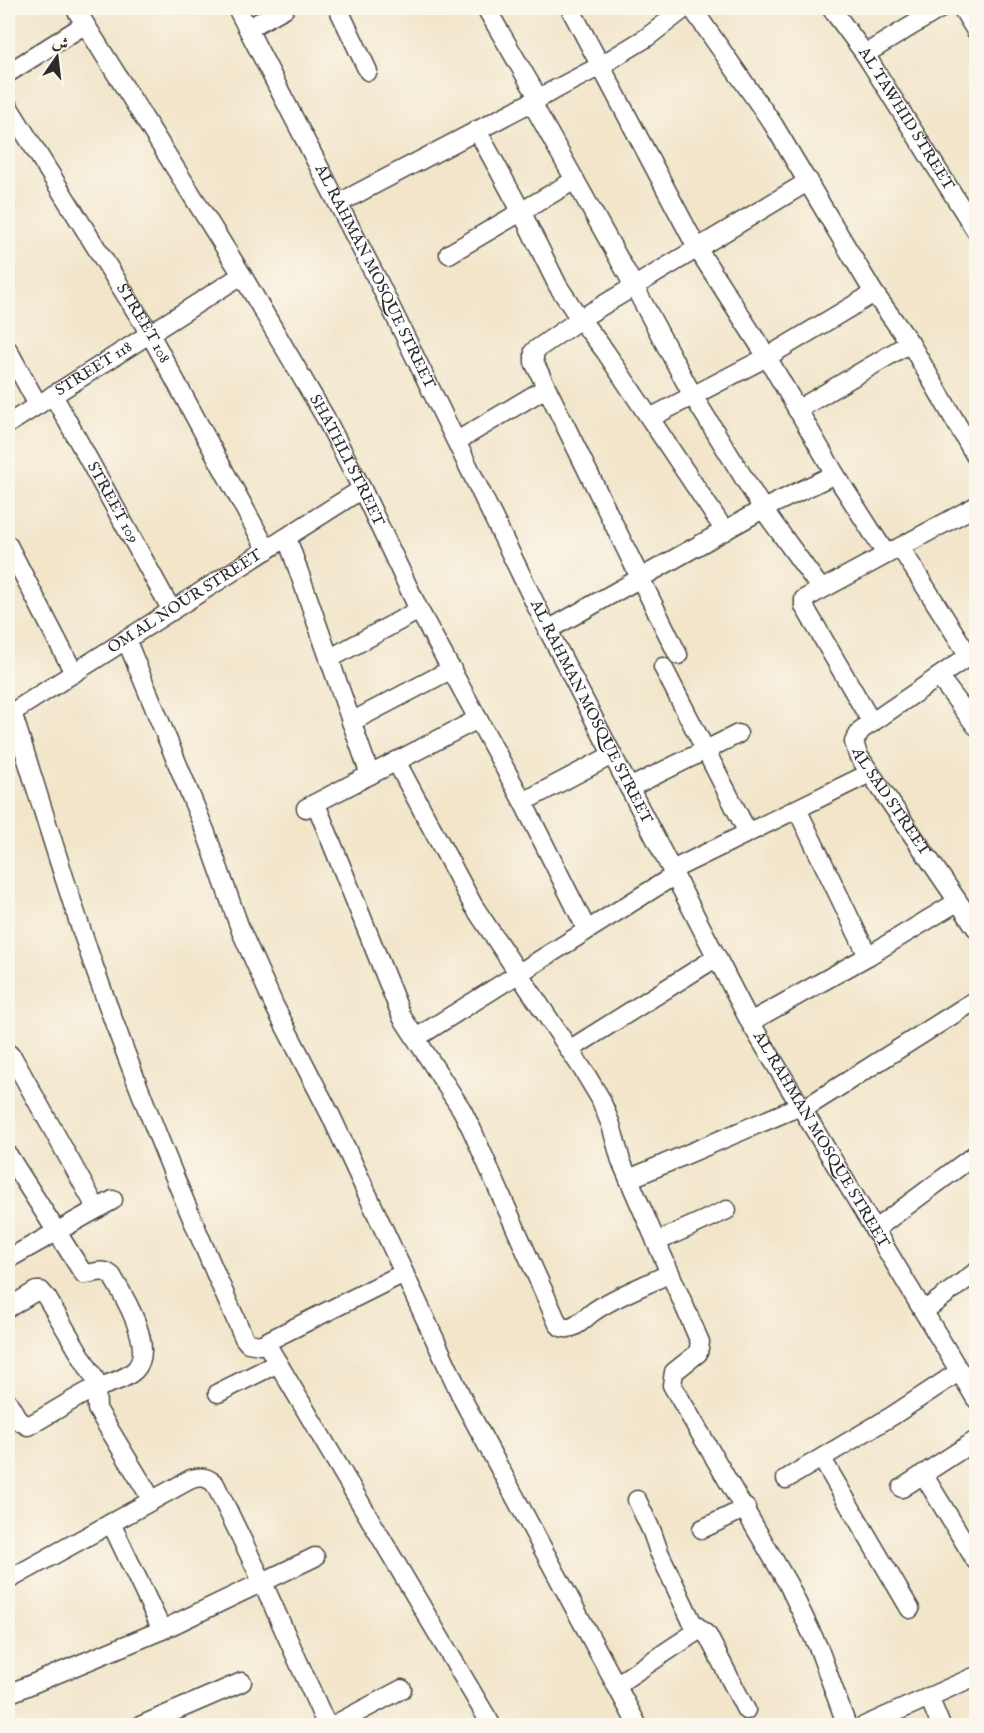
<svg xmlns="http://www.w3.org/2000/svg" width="984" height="1733" font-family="'IM FELL English',Amiri,serif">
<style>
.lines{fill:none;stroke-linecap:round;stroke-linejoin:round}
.minor-casing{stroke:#494743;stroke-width:21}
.minor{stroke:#fff;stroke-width:18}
.labels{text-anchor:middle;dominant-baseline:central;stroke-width:4.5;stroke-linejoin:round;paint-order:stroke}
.street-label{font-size:16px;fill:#2b2b2b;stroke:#fbf7ec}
</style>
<rect width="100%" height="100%" fill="#fbf7ec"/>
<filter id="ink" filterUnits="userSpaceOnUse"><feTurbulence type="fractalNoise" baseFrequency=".0167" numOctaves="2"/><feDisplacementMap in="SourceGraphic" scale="12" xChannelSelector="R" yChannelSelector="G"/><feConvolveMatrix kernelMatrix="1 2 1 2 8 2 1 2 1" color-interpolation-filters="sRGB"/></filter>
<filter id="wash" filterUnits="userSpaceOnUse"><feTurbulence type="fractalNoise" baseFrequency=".008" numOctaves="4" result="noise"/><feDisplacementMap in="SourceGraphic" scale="24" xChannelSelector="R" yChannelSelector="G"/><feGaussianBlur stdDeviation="1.35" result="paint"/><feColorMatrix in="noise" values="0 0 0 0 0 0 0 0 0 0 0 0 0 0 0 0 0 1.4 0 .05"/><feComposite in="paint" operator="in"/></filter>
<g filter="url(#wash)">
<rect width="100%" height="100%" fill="#f2e5ca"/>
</g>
<g filter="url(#ink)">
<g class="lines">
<defs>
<g id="minor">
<path id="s1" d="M75,8l167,267 83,142 37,72 57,121 104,192 64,128"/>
<path id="s2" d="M237,8l141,273 170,349 202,392 226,377"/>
<path d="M338,8l30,63"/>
<path d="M486,8l53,91"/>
<path d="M570,8l127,240 70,109 68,117 51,80"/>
<path d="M692,8l81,116 101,169 36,50 66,114"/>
<path id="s3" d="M831,8l34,46 111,177"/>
<path d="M962,8l14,23"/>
<path d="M249,28l36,-20"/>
<path d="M865,54l76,-46"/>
<path d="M8,73l76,-48"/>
<path d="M532,103l102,183 59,110 70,113 58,80"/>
<path id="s4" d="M8,106l142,228 117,216"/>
<path d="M477,130l44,81 37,75 22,33 25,32 120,180"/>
<path d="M339,203l261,-137 46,-28 39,-30"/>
<path d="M449,254l126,-74"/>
<path d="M8,350l30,55"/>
<path id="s5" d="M53,395l119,216"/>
<path d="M797,410l113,-67"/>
<path d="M650,418l117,-61 107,-64"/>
<path id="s6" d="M8,424l234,-149"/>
<path d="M457,441l89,-53"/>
<path d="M287,538l83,237"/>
<path d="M8,545l66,128"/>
<path d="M900,547l69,109"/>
<path d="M548,630l215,-121 72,-35"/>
<path d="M126,639l80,194 35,98 33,74 57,111 133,286 174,324"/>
<path id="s7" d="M976,651l-115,79 -7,12 4,13 118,173"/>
<path d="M678,655l-144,-293v-11l46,-32 229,-138"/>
<path d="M329,659l90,-49"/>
<path d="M663,667l85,166"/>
<path d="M939,677l37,49"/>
<path d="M12,712c23,72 45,145 69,217 47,139 103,275 163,409l4,5 12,2 144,-72"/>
<path id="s8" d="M8,715l354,-226"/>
<path d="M351,722l101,-53"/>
<path d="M872,723l-68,-117v-7l172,-93"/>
<path d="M396,761l77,144 112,168 15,25 11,27 10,36 79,181 -2,11 -24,19 -2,13 116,199 31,65 28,77"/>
<path d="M629,788l109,-54"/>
<path d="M523,802l89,-47"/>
<path d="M316,804l86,213 60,93 10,20 86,194 3,3c13,5 22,-8 32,-15 20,-15 54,-27 77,-39"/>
<path d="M306,808l172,-89"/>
<path d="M797,809l71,147"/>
<path d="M672,870l198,-97"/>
<path d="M750,1022l118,-66 89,-54"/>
<path d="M416,1038l259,-163"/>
<path d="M569,1050l148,-93"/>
<path d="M8,1053l5,5 84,151"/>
<path d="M802,1110l174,-110"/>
<path d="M8,1155l73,115 3,4c12,0 18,-7 28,2 12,20 44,72 23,94 -13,12 -31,14 -46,21 -21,11 -40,24 -61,35l-9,-5 -11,-19"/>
<path d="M629,1179l171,-73"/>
<path d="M874,1230l102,-76"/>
<path d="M656,1242l71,-32"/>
<path d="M8,1259l105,-59"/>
<path d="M8,1308l28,-17h5l6,7 49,83 1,28 55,91"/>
<path d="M924,1311l52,-39"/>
<path d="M266,1343l226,383"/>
<path d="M218,1393l60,-30"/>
<path d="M822,1459l88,150"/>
<path d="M923,1474l53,87"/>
<path d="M786,1479l106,-63 68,-45"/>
<path d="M902,1488l74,-48"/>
<path d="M637,1500l15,32 7,20 33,70 16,14 38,74"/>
<path d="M111,1523l51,107"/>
<path d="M702,1529l44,-21"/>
<path d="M8,1580l183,-101c11,-3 16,-2 24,5l48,99 64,143"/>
<path d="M616,1685l83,-55"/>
<path d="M8,1694l154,-64 153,-73"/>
<path d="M929,1697l12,29"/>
<path d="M140,1726l102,-44"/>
<path d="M332,1726l70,-37"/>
<path d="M864,1726l112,-50"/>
</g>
</defs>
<!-- minor casing -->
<use href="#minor" class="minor-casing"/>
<!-- minor -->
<use href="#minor" class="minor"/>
</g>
</g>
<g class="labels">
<!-- street labels -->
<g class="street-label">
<text stroke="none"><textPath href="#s3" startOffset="134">AL TAWHID STREET</textPath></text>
<text stroke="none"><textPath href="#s2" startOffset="302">AL RAHMAN MOSQUE STREET</textPath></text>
<text stroke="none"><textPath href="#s4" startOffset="256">STREET 108</textPath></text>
<text stroke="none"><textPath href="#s6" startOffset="102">STREET 118</textPath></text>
<text stroke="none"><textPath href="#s1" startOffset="528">SHATHLI STREET</textPath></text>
<text stroke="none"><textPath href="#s5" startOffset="123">STREET 109</textPath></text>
<text stroke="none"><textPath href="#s8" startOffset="210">OM AL NOUR STREET</textPath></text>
<text stroke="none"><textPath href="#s2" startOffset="788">AL RAHMAN MOSQUE STREET</textPath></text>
<text stroke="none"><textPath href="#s7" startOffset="224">AL SAD STREET</textPath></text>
<text stroke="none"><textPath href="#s2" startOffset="1274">AL RAHMAN MOSQUE STREET</textPath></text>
</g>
</g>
<!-- margin -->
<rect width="984" height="1733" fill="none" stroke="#fbf7ec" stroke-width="30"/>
<!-- north arrow -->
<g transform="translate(57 57) rotate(14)" stroke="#fbf7ec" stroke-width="4.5" paint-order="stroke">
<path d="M0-4.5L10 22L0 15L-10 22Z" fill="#2b2b2b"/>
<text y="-9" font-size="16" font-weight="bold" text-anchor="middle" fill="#2b2b2b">ش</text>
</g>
</svg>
